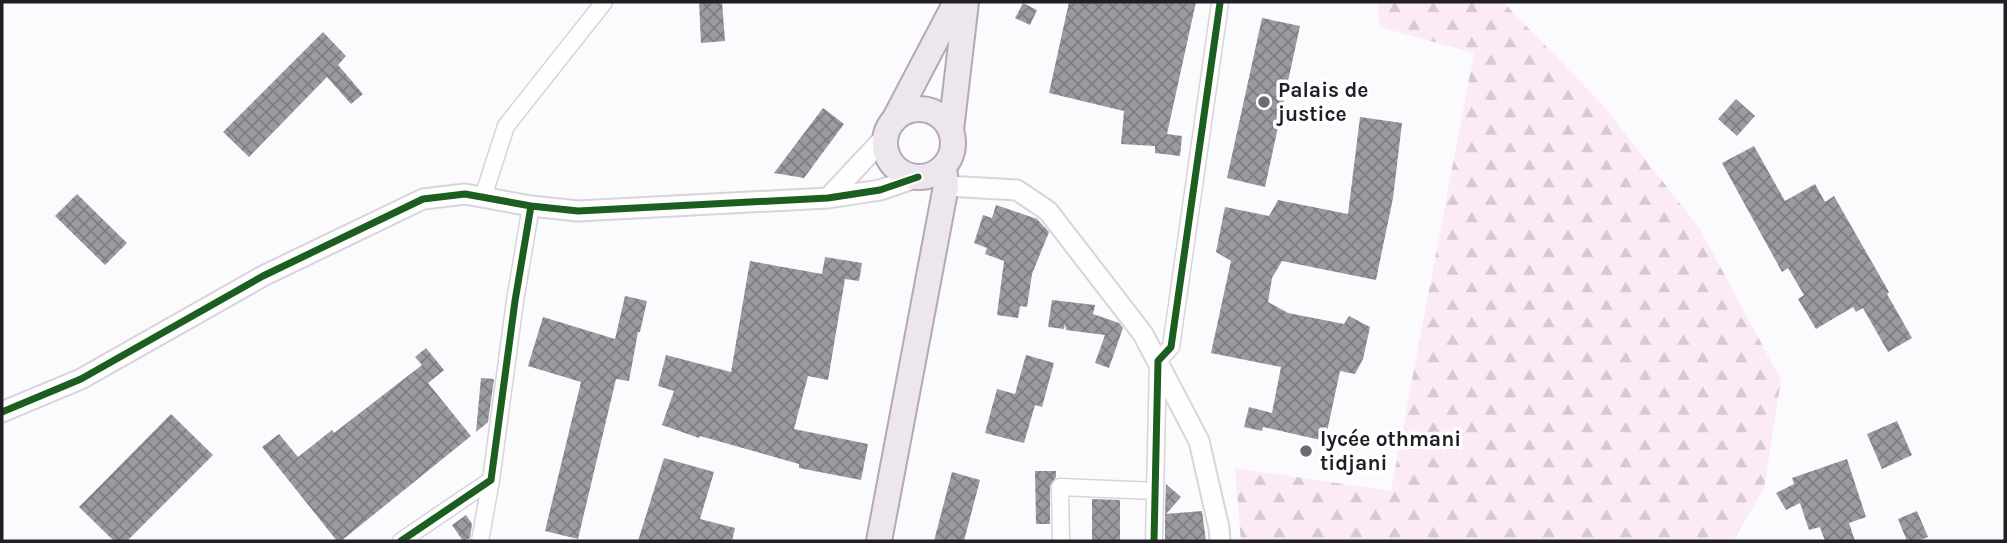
<svg xmlns="http://www.w3.org/2000/svg" width="2007" height="543" font-family="Karla,sans-serif">
<style>
.forest{fill:url(#forest-firs)}
.building{fill:url(#building-cross-hatch)}
.lines{fill:none;stroke-linecap:round;stroke-linejoin:round}
.minor-casing{stroke:#d7d4da;stroke-width:19}
.tertiary-casing{stroke:#d7d4da;stroke-width:23}
.primary-casing{stroke:#b3a8b7;stroke-width:28}
.minor{stroke:#fefeff;stroke-width:16}
.tertiary{stroke:#fefeff;stroke-width:19}
.primary{stroke:#ede6ee;stroke-width:24}
.cycleway-casing{stroke:#fff;stroke-width:11}
.cycleway{stroke:#1b5e20;stroke-width:7}
.poi-dot{fill:#6d6b72;stroke:#fff;stroke-width:2.5}
.labels{text-anchor:middle;dominant-baseline:central;stroke-width:7;stroke-linejoin:round;paint-order:stroke}
.poi-label{font-size:21px;font-weight:bold;fill:#211e27;stroke:#fff;text-anchor:start}
</style>
<defs>
<pattern id="forest-firs" width="22" height="20" patternUnits="userSpaceOnUse" patternTransform="scale(1.75)"><rect width="22" height="20" fill="#fceaf6"/><path d="M5 1l3.5 6h-7zM16 11l3.5 6h-7z" fill="#d8c8d3"/></pattern>
<pattern id="building-cross-hatch" width="8" height="8" patternUnits="userSpaceOnUse" patternTransform="scale(1.75)"><rect width="8" height="8" fill="#9a9ba0"/><path d="M0 0l8 8M0 8l8-8" fill="none" stroke="#7d7e82"/></pattern>
</defs>
<rect width="100%" height="100%" fill="#fbfafd"/>
<!-- forest -->
<path class="forest" d="M1377,2h126l98,101 99,126 81,151 -17,108 -31,53h-492l-6,-73 156,23 83,-438 -94,-26z"/>
<!-- building -->
<path class="building" d="M699,2h23l3,39 -24,2z
M1069,2h127l-29,132 15,2 -2,20 -25,-3v-7l-34,-2 3,-33 -75,-18z
M1023,3l14,7 -7,15 -15,-7z
M1262,18l38,8 -35,161 -38,-9z
M323,32l23,24 -8,9 25,29 -12,10 -24,-27 -78,80 -26,-25z
M1736,99l19,17 -18,20 -19,-17z
M823,108l21,16 -40,54 -30,-5z
M1360,117l42,6 -9,75 -17,82 -94,-19 -10,17 -4,24 20,11 56,11 5,-8 21,11 -7,32 -8,15 -15,-3 -15,70 -62,-14 -1,4 -18,-4 5,-20 23,6 9,-46 -70,-14 20,-92 -15,-9 9,-45 44,9 9,-16 70,14z
M1754,146l31,55 30,-17 10,18 9,-6 55,96 -2,2 25,44 -24,14 -25,-44 -7,4 -3,-5 -37,22 -18,-30 6,-4 -16,-27 -6,4 -60,-109z
M77,194l50,49 -22,22 -50,-49z
M996,205l41,14 12,13 -17,42 -5,33 -7,-1 -2,12 -21,-3 7,-54 -19,-7 2,-6 -13,-5 9,-28 9,3z
M825,257l37,6 -3,18 -14,-2 -17,101 -20,-4 -14,53 74,15 -7,36 -62,-12v-4l-99,-28 -1,2 -37,-13 12,-34 -16,-5 8,-31 65,17 19,-111 72,13z
M625,296l22,5 -7,31h-2l-9,49 -13,-2 -38,160 -33,-8 36,-149 -53,-16 15,-49 72,22z
M1052,300l43,5 -2,9 26,9 4,5 -14,40 -14,-5 10,-28 -39,-5 -1,-7 -1,6 -16,-2z
M426,348l18,22 -16,13 43,53 -130,105h-4l-75,-94 17,-13 19,23 34,-27 2,3 88,-68 -7,-8z
M1026,355l28,8 -12,44 -7,-2 -11,38 -39,-10 12,-44 18,5z
M481,378l13,1 -6,43 -12,10z
M171,414l42,41 -86,86h-13l-35,-34z
M1897,421l15,34 -30,14 -15,-35z
M664,458l50,14 -14,47 35,9 -3,13h-94z
M1847,459l19,58 -17,6 6,18h-30l-5,-14 -11,3 -9,-27 -14,7 -10,-17 18,-9 -2,-6z
M1035,471h21v6l-6,9v38h-14z
M952,472l28,8 -16,61h-30z
M1166,484l15,13 -15,17 -1,-1z
M1092,499l28,1v41h-28z
M1202,511l4,30h-41v-27z
M1917,511l11,26 -11,4h-10l-9,-22z
M466,515l6,9 -2,14 -7,3 -11,-16z"/>
<g class="lines">
<defs>
<path id="minor" d="M483,197l23,-71 98,-124
M401,541l90,-61 24,-179 16,-95
M480,541l11,-61
M1061,541l-1,-54 95,4
M1154,541l4,-180 13,-14 49,-344"/>
<path id="tertiary" d="M946,186l71,4 31,21 95,123 56,107 20,87 1,13
M828,198l57,-61
M2,412l79,-33 182,-103 160,-77 42,-5 66,12 47,5 250,-13 52,-8 38,-13"/>
<path id="primary" d="M885 143a34 34 0 1 1 68 0a34 34 0 1 1-68 0Z
M894,120l62,-118
M951,130l15,-128
M879,541l67,-355 -2,-19"/>
</defs>
<!-- minor casing -->
<use href="#minor" class="minor-casing"/>
<!-- tertiary casing -->
<use href="#tertiary" class="tertiary-casing"/>
<!-- primary casing -->
<use href="#primary" class="primary-casing"/>
<!-- minor -->
<use href="#minor" class="minor"/>
<!-- tertiary -->
<use href="#tertiary" class="tertiary"/>
<!-- primary -->
<use href="#primary" class="primary"/>
<defs>
<path id="cycleway" d="M2,412l79,-33 182,-103 160,-77 42,-5 66,12 47,5 250,-13 52,-8 38,-13
M401,541l90,-61 24,-179 16,-95
M1154,541l4,-180 13,-14 49,-344"/>
</defs>
<!-- cycleway casing -->
<use href="#cycleway" class="cycleway-casing"/>
<!-- cycleway -->
<use href="#cycleway" class="cycleway"/>
</g>
<!-- markers -->
<g class="poi-dot">
<circle cx="1264" cy="102" r="7"/>
<circle cx="1306" cy="451" r="7"/>
</g>
<g class="labels">
<!-- poi labels -->
<g class="poi-label">
<text x="1278" y="90">Palais de<tspan x="1278" dy="24">justice</tspan></text>
<text x="1320" y="439">lycée othmani<tspan x="1320" dy="24">tidjani</tspan></text>
</g>
</g>
<!-- border -->
<rect width="2007" height="543" fill="none" stroke="#211e27" stroke-width="7"/>
</svg>
